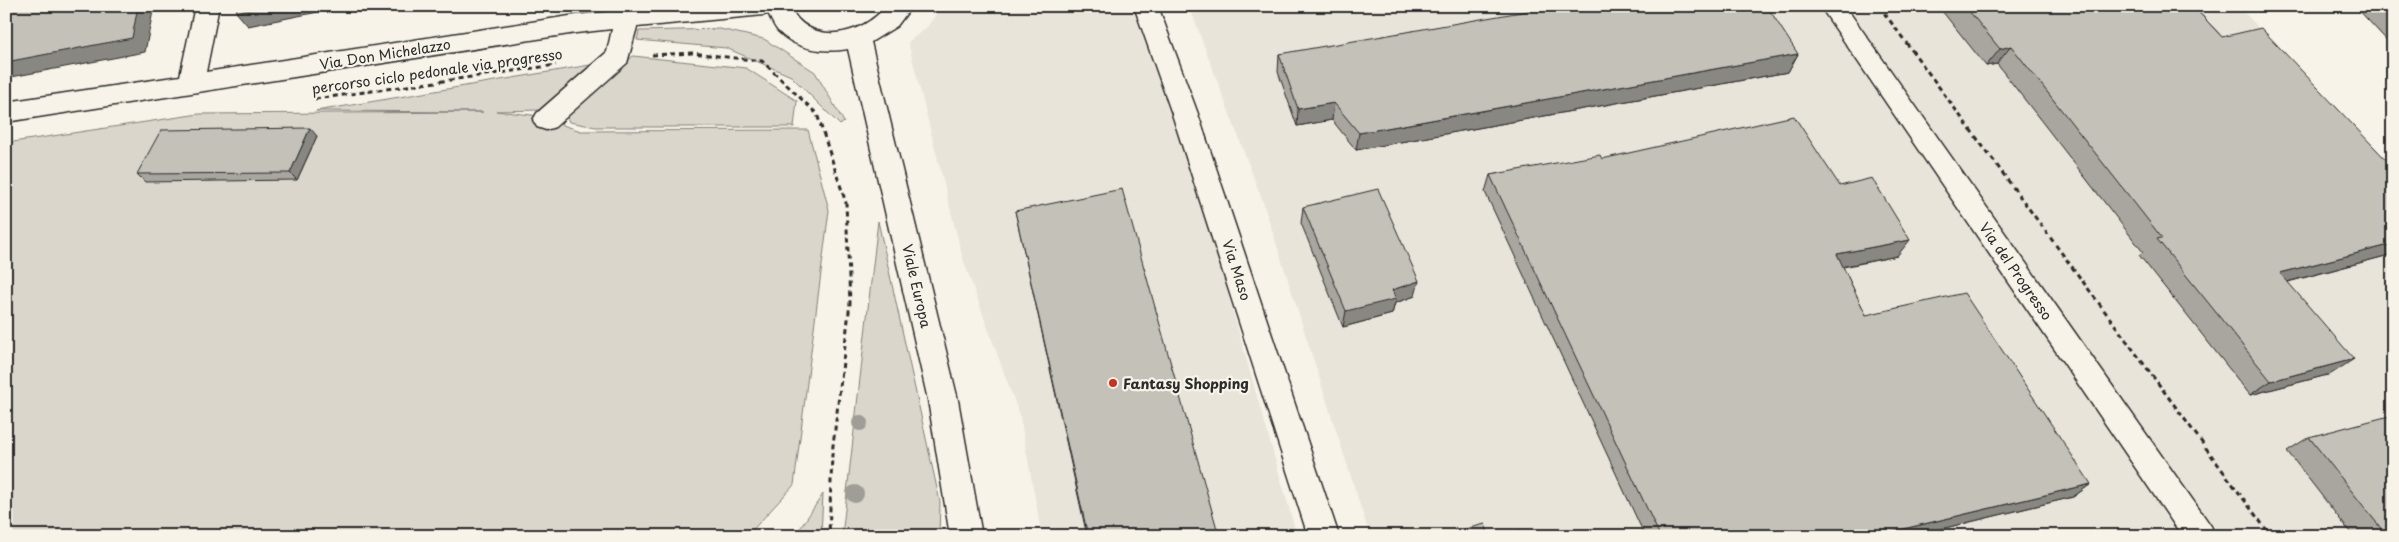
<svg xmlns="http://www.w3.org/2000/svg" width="2399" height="542" font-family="'Playpen Sans',sans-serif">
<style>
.built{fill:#e8e4da}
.green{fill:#dad6cc;stroke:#82807c}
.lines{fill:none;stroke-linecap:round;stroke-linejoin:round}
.minor-casing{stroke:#2b2b2b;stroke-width:3}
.major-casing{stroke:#2b2b2b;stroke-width:3}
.path{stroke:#2b2b2b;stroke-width:3;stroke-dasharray:5 4;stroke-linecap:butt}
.minor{fill:#f7f3e8;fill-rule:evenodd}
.major{fill:#f7f3e8;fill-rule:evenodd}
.tree{fill:#9f9d96}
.wall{fill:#a9a69f;stroke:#2b2b2b}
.shaded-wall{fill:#898782;stroke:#2b2b2b}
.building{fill:#c4c1b9;stroke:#2b2b2b}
.poi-dot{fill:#c8321e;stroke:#f7f3e8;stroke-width:2}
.labels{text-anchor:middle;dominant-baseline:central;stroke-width:4.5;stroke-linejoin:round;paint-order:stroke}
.street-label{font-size:14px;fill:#2b2b2b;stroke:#f7f3e8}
.poi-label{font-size:14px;font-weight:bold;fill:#2b2b2b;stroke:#f7f3e8;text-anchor:start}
</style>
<rect width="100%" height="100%" fill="#f7f3e8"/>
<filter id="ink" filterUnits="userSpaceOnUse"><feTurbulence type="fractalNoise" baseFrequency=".02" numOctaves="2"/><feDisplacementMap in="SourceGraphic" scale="10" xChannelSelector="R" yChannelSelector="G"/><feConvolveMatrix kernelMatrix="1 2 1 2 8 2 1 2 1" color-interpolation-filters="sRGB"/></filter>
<g filter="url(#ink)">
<!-- built -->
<path class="built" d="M940,6h192l73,208 92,322h-255l-22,-119 -57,-158 -55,-217 19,-15 8,-11z
M1189,6h993l9,11 48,-10 154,162v367h-1023l-107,-334z"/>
<!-- green -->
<path class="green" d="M720,29l44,10 51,33 29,50 -4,3 -49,-49 -65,-28 -89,-8 2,-9z
M633,56l113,12 51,33 -3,26h-198l-27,-5 -3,-7z
M596,64l-54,46 -46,1 36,4 49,16 227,-1 21,80 -35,275 -47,51h-741v-393l193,-29 284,-2 -167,-1z
M878,221l62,281 -1,34h-97z
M823,494l-2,42h-26z"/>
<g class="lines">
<defs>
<path id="minor" d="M195,6h24l-13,66 370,-57 94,-9h106l-4,6 -8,3 -127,12 -10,36 -72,64 -9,3 -9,-3 -4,-7 4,-7 70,-61 5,-23 -36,4 -570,89v-20l174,-26z
M1134,6h24l40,108 141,422h-31l-136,-422z
M1820,6h25l366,520 4,10h-33z"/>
<path id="major" d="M765,6h24c20,41 72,31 97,0h26l-15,20 -26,16 87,358 24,136h-32l-22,-136 -80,-351c-24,4 -52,1 -70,-18 -6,-7 -9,-17 -13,-25z"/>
</defs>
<!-- minor casing -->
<use href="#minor" class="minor-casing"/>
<!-- major casing -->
<use href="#major" class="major-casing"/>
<!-- path -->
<path class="path" d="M1879,6l392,530
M652,55l40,-2 70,8 55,53 29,89 4,100 -18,151 -3,82
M315,99l241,-34"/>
<!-- minor -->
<use href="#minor" class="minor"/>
<!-- major -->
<use href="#major" class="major"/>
</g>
<!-- trees -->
<g class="tree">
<circle cx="860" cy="423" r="8"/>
<circle cx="855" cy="494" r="9"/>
</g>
<!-- wall -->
<path class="wall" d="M1938,6h255l29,31 171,130v87l-105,28 43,92 -81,21 -111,-140 4,-3 -146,-188 -11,2z
M2355,6h38v41z
M1279,54h519l-10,18 -432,78 -24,-30 -35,6 -19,-54z
M317,136l-20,44 -152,2 -8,-8z
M1602,159l238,27 57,70 -54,11 23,48 225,169 -18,13 -161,39h-267l-160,-344 5,-17z
M1303,207l112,89 -20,7 -3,11 -49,13 -42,-104z
M1015,211l204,325h-132z
M2309,437l84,99h-40l-66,-85z"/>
<!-- shaded-wall -->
<path class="shaded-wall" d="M138,6h16l-9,46 -139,26v-16z
M264,6h84l-100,20 -12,-14z
M2011,46l-14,18 -11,2 14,-17z
M1798,54l-10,18 -432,78 3,-17z
M1334,103l-2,17 -35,6 1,-17z
M310,128l7,8 -20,44 -7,-7z
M1910,240l-13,16 -72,14 12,-16z
M2393,244v10l-133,35 20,-16z
M1419,281l-4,15 -20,7 -3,11 -49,13 3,-16 46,-21z
M2354,359l-23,15 -81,21 21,-14z
M2091,484l-18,13 -161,39h-38z"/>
<!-- building -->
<path class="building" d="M6,6h132l-6,32 -126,24z
M237,6h27l-28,6z
M1556,6h211l31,48 -439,79 -25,-30 -36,6 -19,-55z
M1965,6h228l29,31 39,-9 132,139v77l-113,29 74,86 -83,22 -114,-142 5,-1 -151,-192 -11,3z
M2383,6h10v11z
M1794,116l46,70 32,-8 38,62 -73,14 29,61 98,-22 127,191 -217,52h-214l-170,-361 110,-20 2,4z
M310,128l-20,45 -153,1 24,-44z
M1122,189l97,347h-131l-73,-325z
M1378,189l41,92 -27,9 4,9 -50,12 -43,-104z
M2393,415v121h-6l-78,-99z
M1485,524l4,12h-51z
M1520,530l2,6h-25z"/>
</g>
<!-- markers -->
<circle class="poi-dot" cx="1113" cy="383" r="5"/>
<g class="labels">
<!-- street labels -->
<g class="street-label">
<text transform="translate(385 54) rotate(-9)">Via Don Michelazzo</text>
<text transform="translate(437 71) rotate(-8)">percorso ciclo pedonale via progresso</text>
<text transform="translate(1237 270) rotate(72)">Via Maso</text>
<text transform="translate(2016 271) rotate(55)">Via del Progresso</text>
<text transform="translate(917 286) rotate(77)">Viale Europa</text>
</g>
<!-- poi labels -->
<g class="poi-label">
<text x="1123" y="383">Fantasy Shopping</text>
</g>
</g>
<!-- margin -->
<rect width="2399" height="542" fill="none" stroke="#f7f3e8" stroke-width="25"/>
<rect x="12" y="12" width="2374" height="517" fill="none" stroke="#2b2b2b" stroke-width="2" filter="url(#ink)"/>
</svg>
